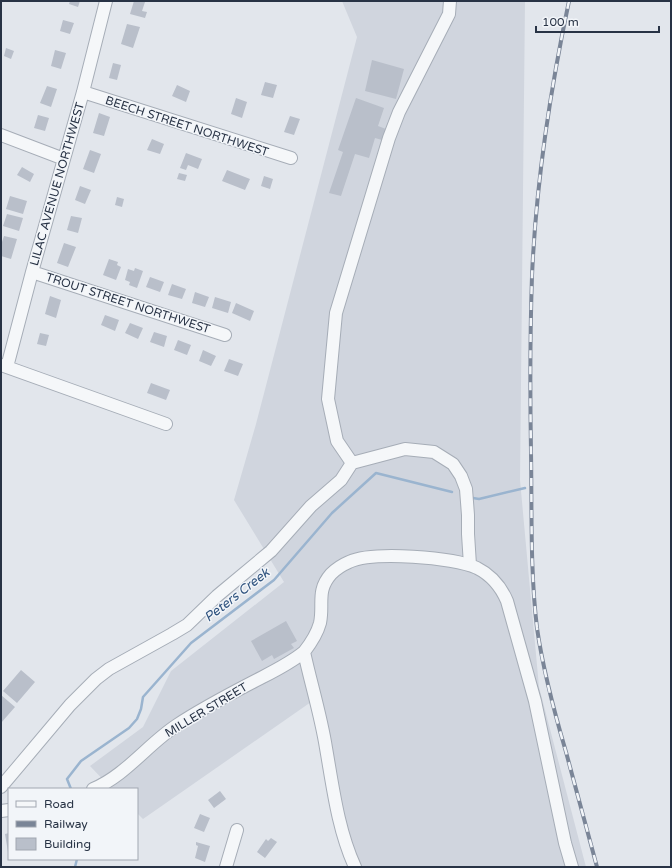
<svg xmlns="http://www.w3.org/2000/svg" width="672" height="868" font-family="'Varela Round',sans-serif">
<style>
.built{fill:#d0d5de}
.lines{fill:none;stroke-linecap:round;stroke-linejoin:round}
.stream{stroke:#9ab4cf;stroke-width:2.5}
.building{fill:#b9bfca}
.minor-casing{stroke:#a6adb7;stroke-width:14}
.minor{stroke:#f5f7f9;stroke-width:12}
.rail-casing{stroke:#7a8597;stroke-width:4}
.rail{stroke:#f2f5f9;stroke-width:2.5;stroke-dasharray:8;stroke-linecap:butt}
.labels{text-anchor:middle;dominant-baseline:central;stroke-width:3;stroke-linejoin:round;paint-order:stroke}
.street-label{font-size:12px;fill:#283345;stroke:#f2f5f9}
.water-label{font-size:13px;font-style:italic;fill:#2e527e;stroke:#f2f5f9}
</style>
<rect width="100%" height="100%" fill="#e2e6ec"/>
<!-- built -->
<path class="built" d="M342,1h183l-5,479 19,207 47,180h-236l-39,-165 -168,117 -6,-6v-24h-25l-22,-23 53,-39 28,-56 113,-89 -50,-82 22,-76 101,-387z"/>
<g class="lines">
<!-- stream -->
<path class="stream" d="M473,498l6,1 46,-11
M71,789l-4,-10 14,-18 48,-33 8,-9 4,-10 2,-12 48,-54 83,-63 58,-67 44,-40 76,19
M75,867l2,-8"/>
</g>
<!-- building -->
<path class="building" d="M70,1h10l-2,6 -9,-3z
M134,1l11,1 -3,9 5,1 -2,6 -15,-4z
M63,20l11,3 -4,11 -10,-3z
M127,24l13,3 -7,21 -12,-4z
M6,48l8,3 -3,8 -7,-3z
M55,50l11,3 -5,16 -10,-3z
M372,60l32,9 -8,30 -31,-8z
M113,63l8,2 -4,15 -8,-2z
M265,82l12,3 -4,13 -12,-3z
M177,85l13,6 -4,11 -14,-6z
M47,86l10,3 -6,18 -11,-4z
M236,98l11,4 -5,16 -11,-4z
M356,98l28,10 -6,18 8,3 -4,11 -7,-2 -6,20 -14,-4 -14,42 -12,-3 14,-41 -5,-2z
M99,113l11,4 -6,19 -11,-3z
M38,115l11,3 -4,13 -11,-3z
M290,116l10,3 -6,16 -10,-3z
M152,139l12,5 -4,10 -13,-4z
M90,150l11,4 -7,19 -11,-4z
M186,153l16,6 -4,10 -10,-4 -2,5 -6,-2z
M22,167l12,7 -4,8 -13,-7z
M227,170l23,9 -5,11 -23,-9z
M179,173l8,2 -2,6 -8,-2z
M264,176l9,3 -3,10 -9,-3z
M80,186l11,4 -6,14 -10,-4z
M10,196l17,5 -4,13 -17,-5z
M117,197l7,2 -2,8 -7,-2z
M7,214l16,4 -4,13 -16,-5z
M71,216l11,2 -4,15 -11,-3z
M4,236l13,3 -6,20 -10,-3v-11z
M64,243l12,4 -8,20 -11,-4z
M109,259l9,3 -1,3 4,2 -5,13 -13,-5z
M135,268l8,3 -6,17 -8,-3 1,-3 -5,-2 3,-11 6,2z
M150,277l14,5 -4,10 -14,-5z
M172,284l14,5 -4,10 -14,-4z
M195,292l14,5 -4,10 -13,-4z
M50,296l11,4 -5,18 -11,-4z
M215,297l16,5 -3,11 -16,-5z
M236,303l18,8 -4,10 -18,-8z
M105,315l14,5 -4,11 -14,-6z
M130,323l13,5 -5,11 -13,-6z
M154,332l13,4 -3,11 -14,-5z
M40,333l9,2 -3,11 -9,-2z
M178,340l13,5 -4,10 -13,-5z
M203,350l13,6 -5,10 -12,-5z
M229,359l14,5 -5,12 -14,-5z
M151,383l19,7 -4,10 -19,-7z
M286,621l11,20 -6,3 3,4 -20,11 -2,-4 -10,6 -11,-20z
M21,670l14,12 -18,21 -14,-12z
M1,695l14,12 -14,16z
M220,791l6,8 -12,9 -6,-8z
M200,814l10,4 -6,14 -10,-4z
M9,833v19h-1l-3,-18z
M271,838l6,4 -12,16 -8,-6 9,-13 2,2z
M196,842l14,4 -5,16 -10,-4 3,-12 -2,-1z"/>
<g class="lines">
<defs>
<path id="minor" d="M450,1l-1,13 -50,98 -10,26 -53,175 -8,86 9,42 15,22 53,-14 29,3 19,12 8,12 5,13 2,26v19l2,31
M83,92l208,66
M1,135l63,24
M32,272l193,63
M1,365l165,59
M7,367l25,-95 51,-180 23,-91
M1,787l69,-82 26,-26 13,-10 63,-35 15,-9 30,-29 54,-45 40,-45 30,-26 11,-17
M93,789c32,-13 55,-45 84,-64 24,-16 49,-29 74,-42 19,-10 37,-18 53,-31
M1,811l8,-1
M226,867l11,-37
M355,867c-17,-37 -22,-79 -29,-119 -5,-32 -15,-64 -22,-96 7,-9 13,-18 16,-29 4,-19 -4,-32 11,-49 5,-5 11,-9 18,-12 24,-11 104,-5 128,6 14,7 24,19 30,33l28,100 30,142 7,24"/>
</defs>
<!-- minor casing -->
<use href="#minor" class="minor-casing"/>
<!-- minor -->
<use href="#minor" class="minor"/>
<defs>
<path id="rail" d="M569,1c-19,90 -33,182 -37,275 -2,58 -2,117 -1,176 1,58 -1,118 6,176 6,42 17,83 29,124 10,38 21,77 31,115"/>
</defs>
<!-- rail casing -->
<use href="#rail" class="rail-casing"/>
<!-- rail -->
<use href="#rail" class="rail"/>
</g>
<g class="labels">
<!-- street labels -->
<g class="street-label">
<text transform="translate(187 126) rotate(18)">BEECH STREET NORTHWEST</text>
<text transform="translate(57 184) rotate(-74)">LILAC AVENUE NORTHWEST</text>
<text transform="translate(128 303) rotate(18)">TROUT STREET NORTHWEST</text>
<text transform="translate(206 710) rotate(-31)">MILLER STREET</text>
</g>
<!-- water labels -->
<g class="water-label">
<text transform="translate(237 595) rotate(-38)">Peters Creek</text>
</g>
</g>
<!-- border -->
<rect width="672" height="868" fill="none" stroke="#283345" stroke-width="4"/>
<!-- legend -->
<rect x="8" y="788" width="130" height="72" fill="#f2f5f9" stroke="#a1a7b1"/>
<rect x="16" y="801" width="20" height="6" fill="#f5f7f9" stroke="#a1a7b1"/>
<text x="44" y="808" font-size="12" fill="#283345">Road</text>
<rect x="16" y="821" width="20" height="6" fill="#7a8597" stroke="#a1a7b1"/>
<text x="44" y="828" font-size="12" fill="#283345">Railway</text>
<rect x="16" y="838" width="20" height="12" fill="#b9bfca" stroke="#a1a7b1"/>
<text x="44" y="848" font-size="12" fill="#283345">Building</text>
<!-- scale -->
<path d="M536 26v6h123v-6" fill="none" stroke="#283345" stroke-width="2"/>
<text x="542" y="26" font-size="12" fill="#283345" stroke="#f2f5f9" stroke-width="3" paint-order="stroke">100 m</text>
</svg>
